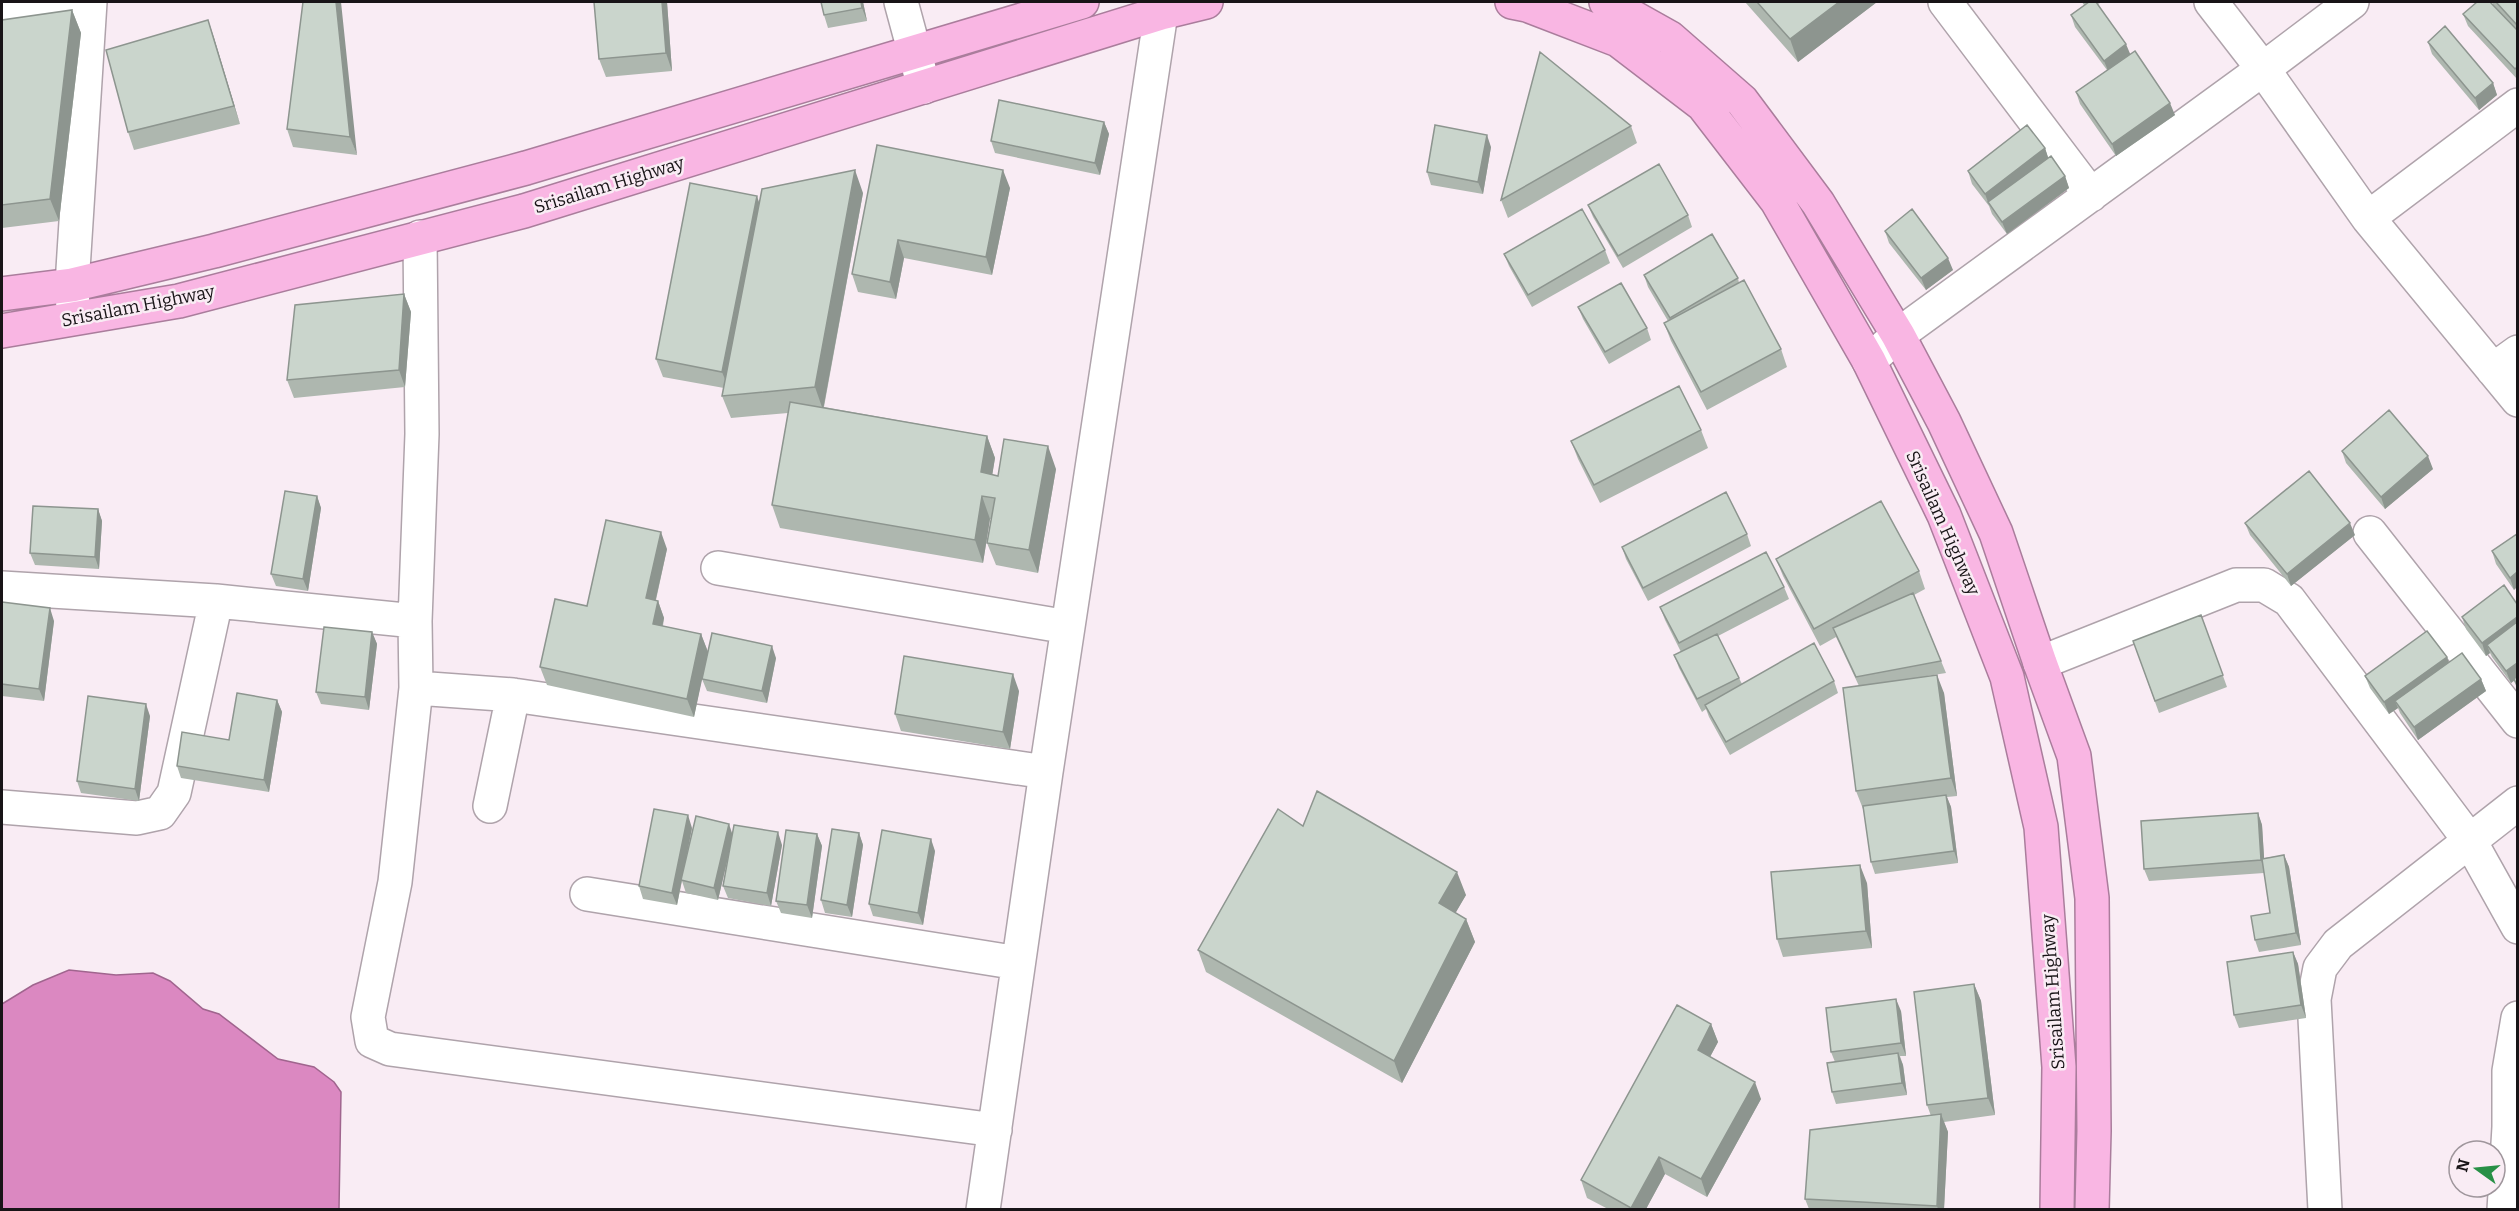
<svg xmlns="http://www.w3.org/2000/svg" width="2519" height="1211" font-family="Bitter,serif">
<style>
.water{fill:#db88c1;stroke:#a0658e;stroke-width:1.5}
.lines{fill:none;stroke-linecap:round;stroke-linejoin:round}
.minor-casing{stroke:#afa3ab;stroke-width:36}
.highway-casing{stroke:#aa7d9c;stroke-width:36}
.minor{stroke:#fff;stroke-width:33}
.highway{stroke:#f9b6e3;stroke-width:33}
.wall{fill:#aeb7af}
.shaded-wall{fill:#8d958f}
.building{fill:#cad5cc;stroke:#8d958f;stroke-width:1.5}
.labels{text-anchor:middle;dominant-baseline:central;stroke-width:5;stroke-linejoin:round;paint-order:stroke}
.street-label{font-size:18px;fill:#181417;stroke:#f9ecf4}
</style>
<rect width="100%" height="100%" fill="#f9ecf4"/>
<!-- water -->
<path class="water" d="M69,970l47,5 37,-2 17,8 33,28 16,5 59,45 36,8 20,15 7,10 -2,117h-337v-205l31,-19z"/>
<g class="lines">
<defs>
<path id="minor" d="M901,2l23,85
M1945,2l146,193
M2211,2l52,67 105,149 150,182
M2,14l88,-12
M2368,218l150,-113
M420,237l2,197 -7,187 1,67 97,7 533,77
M73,311l-1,-26 18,-283
M1869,361l29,-26 365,-266 89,-67
M2493,370l25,-18
M2370,533l148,188
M718,568l350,59
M2,588l214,13 199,20
M2040,663l196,-78h28l25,15 181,241 48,86
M416,688l-21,194 -27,135 4,24 18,8 605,81
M490,806l23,-111
M2,807l135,11 23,-5 14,-20 42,-192
M587,894l431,69
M983,1210l63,-438 115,-759
M2325,1210l-11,-211 6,-31 18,-24 180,-141
M2504,1210l5,-83v-56l9,-53"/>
<path id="highway" d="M1512,2l15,3 91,35 85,65 74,96 92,160 75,154 63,162 34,150 18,240 -2,143
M1606,2l64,36 72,63 76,102 80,132 46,87 52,111 44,130 34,93 18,142 2,233 -2,79
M2,294l70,-9 142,-34 312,-83 556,-166
M2,331l177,-30 345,-90 637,-198 45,-11"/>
</defs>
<!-- minor casing -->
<use href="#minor" class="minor-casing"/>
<!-- highway casing -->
<use href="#highway" class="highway-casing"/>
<!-- minor -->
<use href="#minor" class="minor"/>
<!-- highway -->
<use href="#highway" class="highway"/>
</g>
<!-- wall -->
<path class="wall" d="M303,2l54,153 -64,-8 -6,-18z
M667,2l5,69 -66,6 -7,-18z
M821,2h42l4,19 -39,7 -4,-13z
M1745,2h132l-79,60z
M2082,2h20l-4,2 32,50 45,61 -59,41 -36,-52 -4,-12 31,-22 -32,-43 -4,-12 13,-10z
M2492,2h25v77l-49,-53 -5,-12 30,-10z
M72,10l9,23 -22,188 -57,7v-208z
M208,20l6,18 26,86 -106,26 -6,-18z
M2428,42l65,41 4,12 -18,15 -47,-56z
M1104,122l5,12 -9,41 -105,-22 -4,-12z
M1631,126l6,17 -129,75 -7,-18z
M877,145l133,43 -18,87 -88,-17 -8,41 -38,-7 -6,-18z
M1491,147l-8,47 -52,-9 -4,-13z
M2045,148l3,10 17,18 4,12 -62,46 -15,-20 -3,-8 -17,-22 -4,-13z
M863,193l-39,214 163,29 8,22 -3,17 6,1 58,-7 -18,104 -42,-8 -9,-22 4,-24h-1l-7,44 -203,-35 -8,-23 16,-92 -57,5 -9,-22 2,-8 -61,-11 -7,-18 104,-155z
M1588,205l100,10 4,12 -69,41 -30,-51z
M1885,231l68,39 -27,20 -37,-47z
M1605,250l5,13 -78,44 -23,-41 -5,-12z
M1644,275l94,3 1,5 42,66 6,18 -80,43 -36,-69 -7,-18 4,-2 -20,-34z
M404,294l7,18 -6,75 -111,11 -7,-18z
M1578,307l69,21 4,12 -42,24 -26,-45z
M1701,430l7,18 -108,55 -22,-44 -7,-18z
M2342,451l91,18 -48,40 -39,-46z
M317,496l4,12 -13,83 -32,-5 -5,-12z
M98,509l4,12 -3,48 -64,-4 -5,-12z
M2245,523l110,12 -64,51 -41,-51z
M1747,534l4,12 -103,55 -22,-42 -4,-12z
M2517,534l-3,56 -18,-26 -4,-13z
M667,549l-11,51 2,1 6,17 -1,8 38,8 7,18 68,6 -9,45 -60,-12 -5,-12 4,-21 -12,59 -147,-32 -7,-18 47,-61z
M1776,559l143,12 6,18 -11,6 32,78 -19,3 17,17 13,103 -10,1 4,10 7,56 -83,11 -4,-12 -7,-53h-1l-7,-18 3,-105 -23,-49 -16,9 -37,-70z
M1784,587l5,12 -71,37 24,48 92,-3 4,12 -108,62 -21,-38 -3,-8 -4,3 -23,-44 -5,-13 7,-3 -16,-32 -5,-13z
M2,602l52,19 -10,80 -42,-5z
M2517,604v84l-3,-7 -3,2 -19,-26 -2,-4 -4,3 -20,-27 -4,-12z
M2201,615l26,72 -68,26 -26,-72z
M372,632l5,12 -8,66 -48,-6 -5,-12z
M2447,657l2,6 32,16 5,12 -68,49 -18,-27 -2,-5 -9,6 -19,-26 -5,-12z
M1019,691l-9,58 -109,-18 -6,-17z
M277,700l5,12 -13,80 -88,-14 -4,-12 52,-26z
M150,716l-11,85 -58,-8 -4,-12z
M2258,813l4,12 2,33 20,-3 5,12 12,78 -42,7 -4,-12 15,-27 -6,-40 -115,8 -5,-12z
M1303,826l163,69 -11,18 11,6 9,23 -73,141 -196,-111 -8,-22z
M692,828l-7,36 48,-29 49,10 -11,61 -43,-8 -5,-12 7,-37 -12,51 -32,-7 -4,-12 -5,24 -34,-6 -4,-13z
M859,833l4,12 -11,72 -27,-4 -4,-13z
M817,834l5,12 -10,72 -31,-5 -5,-12z
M935,851l-12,74 -50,-9 -4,-12z
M1867,883l5,65 -89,9 -6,-18z
M2293,952l5,12 8,54 -67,10 -5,-13z
M1974,984l7,17 14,114 -51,7 4,10 -4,77h-135l-4,-10 126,-83 -4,-11z
M1901,1011l5,45h-6l3,9 4,30 -71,9 -4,-12 3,-30 -4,-10z
M1711,1024l7,18 -8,15 51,42 -54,98 -42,-23 -19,35h-38l-21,-11 -6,-18z"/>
<!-- shaded-wall -->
<path class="shaded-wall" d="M336,2h5l16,153 -7,-18z
M662,2h5l5,69 -6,-18z
M861,2h2l4,19 -5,-13z
M1839,2h38l-79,60 -8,-23z
M72,10l9,23 -22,188 -9,-22z
M208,20l6,18 26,86 -6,-18z
M2126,44l5,12 -22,17 -5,-12z
M2493,83l4,12 -18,15 -4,-12z
M2170,103l5,12 -59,41 -4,-12z
M1104,122l5,12 -9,41 -5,-12z
M1487,135l4,12 -8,47 -5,-12z
M2045,148l4,12 -61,42 -3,-8z
M855,170l8,23 -40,217 -8,-23z
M1003,170l7,18 -18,87 -6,-18z
M2065,176l4,12 -62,46 -5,-12z
M757,196l6,18 -34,175 -7,-17z
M898,240l6,18 -8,41 -6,-17z
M1948,258l5,12 -27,20 -5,-12z
M404,294l7,18 -6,75 -6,-17z
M987,436l8,22 -6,37 -8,-23z
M1048,446l8,23 -18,104 -9,-23z
M2428,456l5,13 -48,40 -4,-12z
M317,496l4,12 -13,83 -5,-12z
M982,496l8,23 -7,44 -8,-23z
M98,509l4,12 -3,48 -4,-12z
M2350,523l5,12 -64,51 -4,-12z
M661,532l6,17 -15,67 -6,-18z
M2517,572v15l-3,3 -4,-12z
M658,601l6,17 -5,24 -6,-18z
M50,608l4,13 -10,80 -5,-12z
M2517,617v15l-30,13 3,8 -4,3 -4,-13z
M372,632l5,12 -8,66 -4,-13z
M701,634l7,18 -14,65 -7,-18z
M772,646l4,12 -9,45 -5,-12z
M2447,657l4,12 -56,32 3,7 -9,6 -5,-12z
M2517,663v15l-6,5 -5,-12z
M1013,674l6,17 -9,58 -7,-17z
M1937,675l7,18 13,103 -6,-18z
M2481,679l5,12 -68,49 -4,-13z
M277,700l5,12 -13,80 -5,-12z
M146,704l4,12 -11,85 -4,-12z
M1946,795l5,12 7,56 -4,-12z
M2258,813l4,12 3,47 -4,-12z
M688,815l4,13 -15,77 -5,-12z
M729,824l4,12 -15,64 -4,-12z
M778,832l4,13 -11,61 -4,-13z
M859,833l4,12 -11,72 -5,-12z
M817,834l5,12 -10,72 -5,-13z
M931,839l4,12 -12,74 -5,-12z
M2284,855l5,12 12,78 -5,-12z
M1860,865l7,18 5,65 -6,-17z
M1457,872l9,23 -18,31 -9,-23z
M1466,919l9,23 -73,141 -8,-22z
M2293,952l5,12 8,54 -5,-13z
M1974,984l7,17 14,114 -7,-17z
M1896,999l5,12 5,45 -5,-13z
M1711,1024l7,18 -14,26 -6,-18z
M1898,1053l5,12 4,30 -5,-12z
M1755,1082l6,17 -54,98 -6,-18z
M1941,1114l7,18 -4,77h-6l-1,-3z
M1659,1157l6,17 -19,35h-14l-1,-1z"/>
<!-- building -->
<path class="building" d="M303,2h33l14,135 -63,-8z
M594,2h68l4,51 -67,6z
M821,2h40l1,6 -38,7z
M1757,2h82l-49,37z
M2089,2h7l30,42 -22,17 -33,-46z
M2477,2h13l27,28v37l-2,2 -52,-55z
M2496,2h21v23z
M72,10l-22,189 -48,6v-185z
M208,20l26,86 -106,26 -22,-82z
M2445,26l48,57 -18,15 -47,-56z
M2135,51l35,52 -58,41 -36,-52z
M1540,52l91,74 -130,74z
M999,100l105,22 -9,41 -104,-22z
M1435,125l52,10 -9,47 -51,-10z
M2027,125l18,23 -60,46 -17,-23z
M877,145l126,25 -17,87 -88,-17 -8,42 -38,-8z
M2051,156l14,20 -63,46 -14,-20z
M1659,164l29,51 -70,41 -30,-51z
M855,170l-40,217 -93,9 40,-207z
M690,183l67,13 -35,176 -66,-13z
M1582,209l23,41 -77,45 -24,-41z
M1912,209l36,49 -27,20 -36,-47z
M1712,234l26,44 -68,40 -26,-43z
M1744,280l37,69 -80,43 -37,-69z
M1621,283l26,45 -42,24 -27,-45z
M404,294l-5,76 -112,10 8,-75z
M1679,386l22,44 -107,55 -23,-44z
M790,402l197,34 -6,36 17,4 6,-37 44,7 -19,104 -42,-7 8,-45 -13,-2 -7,44 -203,-35z
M2389,410l39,46 -47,41 -39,-46z
M2309,471l41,52 -63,51 -42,-51z
M285,491l32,5 -14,83 -32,-5z
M1726,492l21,42 -104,54 -21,-41z
M1881,501l38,70 -105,58 -38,-70z
M33,506l65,3 -3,48 -65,-4z
M606,520l55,12 -15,66 12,3 -5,23 48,10 -14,65 -147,-32 15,-68 32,7z
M2517,534v38l-7,6 -18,-27z
M1766,552l18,35 -105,56 -19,-36z
M2504,585l13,19v13l-35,26 -20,-26z
M1913,593l28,68 -85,16 -23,-49z
M2,602l48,6 -11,81 -37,-5z
M2201,615l22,60 -68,26 -22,-60z
M2517,622v41l-11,8 -19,-26z
M324,627l48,5 -7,65 -49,-5z
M2427,631l20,26 -63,45 -19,-26z
M712,633l60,13 -10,45 -60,-12z
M1717,634l22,44 -42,21 -23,-44z
M1814,643l20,38 -108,61 -21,-37z
M2462,653l19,26 -67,48 -19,-26z
M904,656l109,18 -10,58 -108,-18z
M1937,675l14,103 -95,13 -13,-103z
M2517,676v9l-3,-6z
M237,693l40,7 -13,80 -87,-14 5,-34 47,8z
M88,696l58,8 -11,85 -58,-8z
M1317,791l140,81 -18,31 27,16 -72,142 -196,-111 80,-141 25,17z
M1946,795l8,56 -83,11 -8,-56z
M654,809l34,6 -16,78 -33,-7z
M2258,813l3,47 -117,9 -3,-48z
M696,816l33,8 -15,64 -33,-8z
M734,825l44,7 -11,61 -44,-7z
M832,829l27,4 -12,72 -26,-5z
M786,830l31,4 -10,71 -31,-4z
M882,830l49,9 -13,74 -49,-9z
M2284,855l12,78 -41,7 -4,-24 19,-3 -8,-54z
M1860,865l6,66 -89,8 -6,-67z
M2293,952l8,53 -67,10 -7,-53z
M1974,984l14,114 -61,7 -13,-113z
M1896,999l5,44 -70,9 -5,-44z
M1677,1005l34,19 -13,26 57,32 -54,97 -42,-22 -28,51 -50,-28z
M1898,1053l4,30 -70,9 -5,-29z
M1941,1114l-4,92 -132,-7 5,-69z"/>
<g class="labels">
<!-- street labels -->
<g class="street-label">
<text transform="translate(609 185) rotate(-17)">Srisailam Highway</text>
<text transform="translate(138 306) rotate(-11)">Srisailam Highway</text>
<text transform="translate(1943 523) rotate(66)">Srisailam Highway</text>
<text transform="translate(2053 992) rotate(-94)">Srisailam Highway</text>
</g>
</g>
<!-- border -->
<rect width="2519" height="1211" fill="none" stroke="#181417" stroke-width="6"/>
<!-- north arrow -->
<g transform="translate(2477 1169) rotate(285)"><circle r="28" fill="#f9ecf4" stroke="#9f969c" stroke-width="1.5"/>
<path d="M0-4.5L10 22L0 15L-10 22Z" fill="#279046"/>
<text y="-9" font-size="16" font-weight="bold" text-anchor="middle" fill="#181417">N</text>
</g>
</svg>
